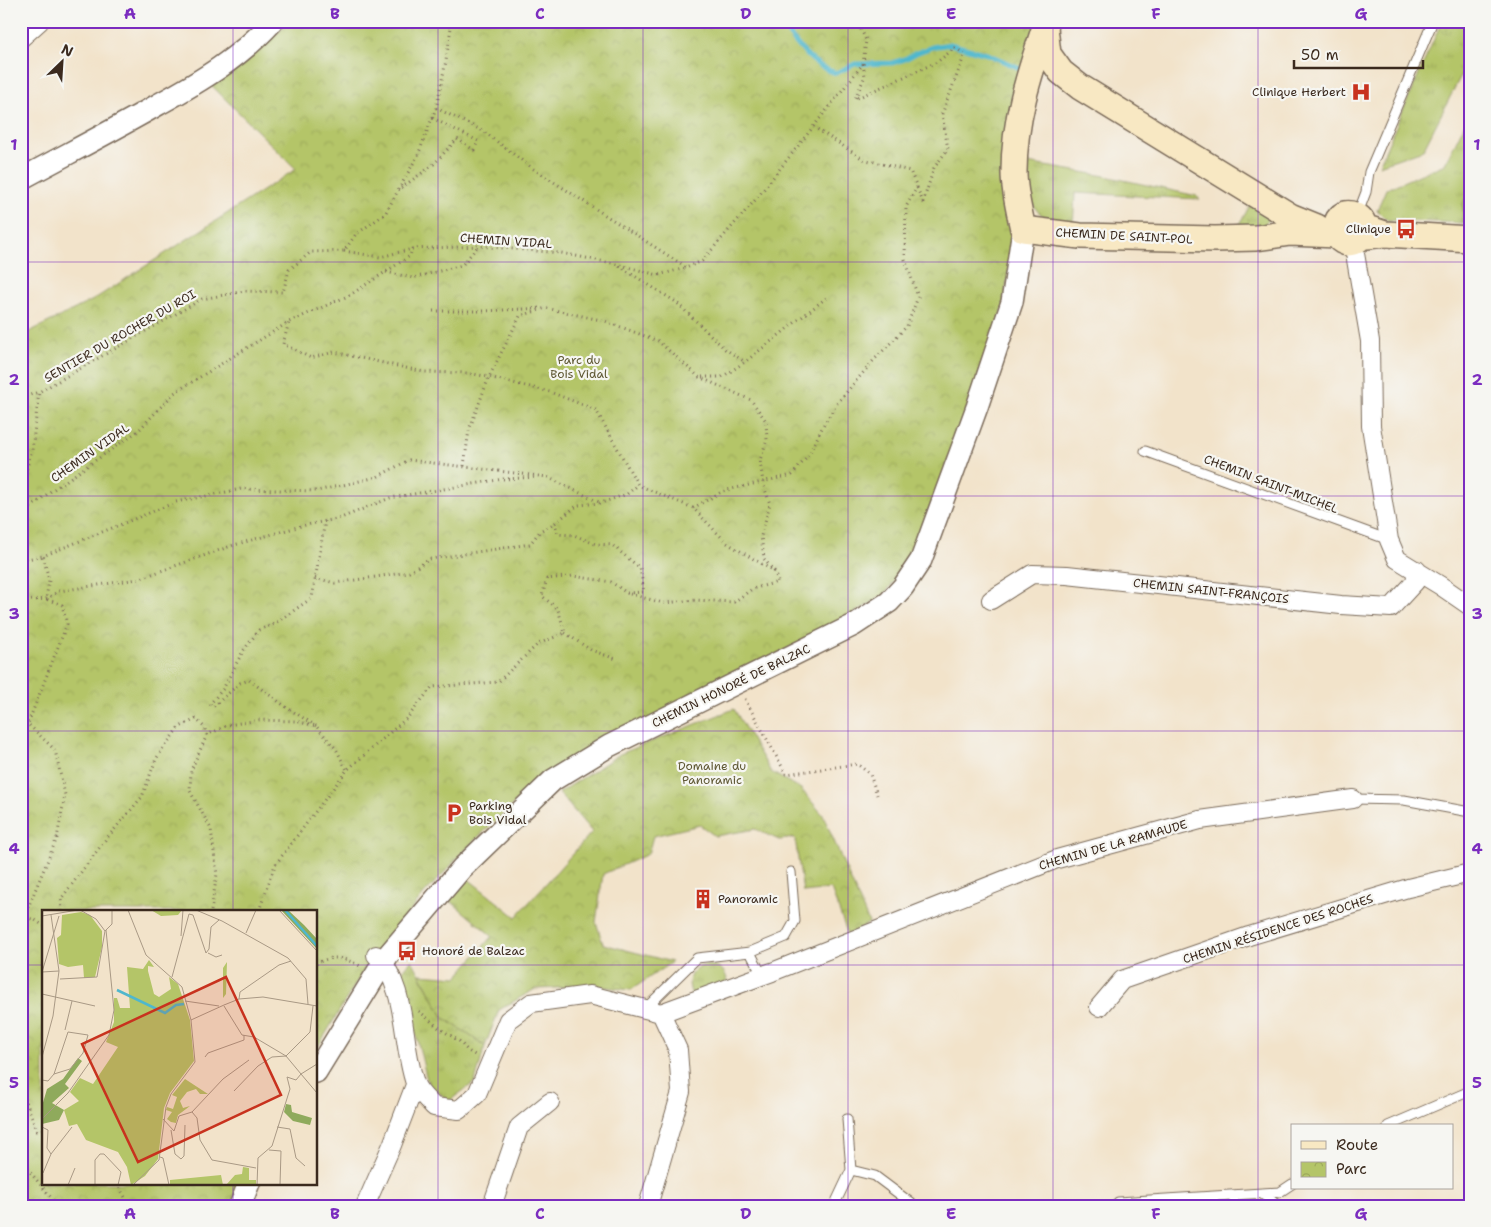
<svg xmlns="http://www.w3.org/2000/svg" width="1491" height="1227" font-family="'Shantell Sans',sans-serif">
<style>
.grass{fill:url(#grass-tufts);stroke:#787843}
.park{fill:url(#park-crowns);stroke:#787843}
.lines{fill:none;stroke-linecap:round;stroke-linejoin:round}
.stream{stroke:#4fb7cd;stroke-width:5}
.service-casing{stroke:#7b6b5a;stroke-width:11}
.minor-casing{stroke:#7b6b5a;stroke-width:20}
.tertiary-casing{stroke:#7b6b5a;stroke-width:24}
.secondary-casing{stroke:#7b6b5a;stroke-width:28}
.path{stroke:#7b6b5a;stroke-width:3;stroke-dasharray:1 4;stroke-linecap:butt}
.service{stroke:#fff;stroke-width:9}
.minor{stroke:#fff;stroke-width:18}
.tertiary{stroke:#fff;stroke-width:21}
.secondary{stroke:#f8e8c3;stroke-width:25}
.grid{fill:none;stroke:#7b2cbf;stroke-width:1;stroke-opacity:0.55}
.labels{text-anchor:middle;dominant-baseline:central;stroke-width:4.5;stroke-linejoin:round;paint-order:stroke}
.poi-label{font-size:12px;fill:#3b2a1e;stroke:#f6f6f2;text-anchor:start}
.street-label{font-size:12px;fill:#3b2a1e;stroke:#f6f6f2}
.park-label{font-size:12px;fill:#5f5834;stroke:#f6f6f2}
.inset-river{fill:none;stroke:#4fb7cd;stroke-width:2.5}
.inset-road{fill:none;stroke:#a99985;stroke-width:1}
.view{fill:#c8321e;fill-opacity:0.15;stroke:#c8321e;stroke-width:2.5}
.inset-edge{fill:none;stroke:#3b2a1e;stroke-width:2.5}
.neatline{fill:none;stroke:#7b2cbf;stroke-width:2}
.grid-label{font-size:16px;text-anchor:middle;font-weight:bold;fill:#7b2cbf}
</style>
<defs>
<pattern id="grass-tufts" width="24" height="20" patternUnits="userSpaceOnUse" patternTransform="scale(1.25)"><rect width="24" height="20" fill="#b4c568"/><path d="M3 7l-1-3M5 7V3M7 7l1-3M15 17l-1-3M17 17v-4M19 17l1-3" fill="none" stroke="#9ca95a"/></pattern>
<pattern id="park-crowns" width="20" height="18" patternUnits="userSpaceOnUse" patternTransform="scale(1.25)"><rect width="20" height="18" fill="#b4c568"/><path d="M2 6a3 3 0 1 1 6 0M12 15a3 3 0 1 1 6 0" fill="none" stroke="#9ca95a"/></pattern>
</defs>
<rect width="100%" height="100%" fill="#f6f6f2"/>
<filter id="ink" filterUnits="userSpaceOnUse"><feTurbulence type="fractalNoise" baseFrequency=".02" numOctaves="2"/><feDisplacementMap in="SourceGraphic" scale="10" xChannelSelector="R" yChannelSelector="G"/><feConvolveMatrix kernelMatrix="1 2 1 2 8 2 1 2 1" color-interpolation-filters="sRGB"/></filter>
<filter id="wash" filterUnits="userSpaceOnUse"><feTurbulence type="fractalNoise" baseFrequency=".0096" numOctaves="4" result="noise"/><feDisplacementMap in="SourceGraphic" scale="20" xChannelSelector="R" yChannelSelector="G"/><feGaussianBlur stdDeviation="1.12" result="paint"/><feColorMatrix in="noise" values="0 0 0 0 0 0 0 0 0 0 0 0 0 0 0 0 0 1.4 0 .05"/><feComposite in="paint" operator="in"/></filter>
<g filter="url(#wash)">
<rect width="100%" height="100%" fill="#f2e3ca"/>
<!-- grass -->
<path class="grass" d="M1442,21h28v37l-47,92 -44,15z
M1466,121l4,2v67l-7,14v19l-76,-3 -10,-10 9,-21 59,-25z
M1027,163l78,13 92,20 3,3 -125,-6 -2,34c-43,-9 -45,-24 -46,-64z
M1252,202l19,11 -8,15 -24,-2 1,-3z
M412,960l31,57 42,29 -10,36 -26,19 -21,-17 -27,-111z
M709,965c13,1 17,7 19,19l-36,11c-7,-17 -1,-28 17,-30z"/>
<!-- park -->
<path class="park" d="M291,21h750l-26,205 -12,83 -62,171 -35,85 -22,30 -41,25 -295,152 -73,68 -51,54 -59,74 -49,82v-139h-272v272h195l-9,23h-209v-870l72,-36 203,-131 -85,-84 28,-19z
M1470,188v37l-7,-2v-19z
M734,709l37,63 30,17 22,26 46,108 -21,12 -17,-46 -28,3 -8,-54 -16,2 -24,-11 -40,7 -15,-11 -47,11 -5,18 -45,20 -7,48 7,22 69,18 -41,28 -35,-4 -61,3 -36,21 -14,36 -42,-29 -23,-43 37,3 35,-41 -45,-38 20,-20 49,39 76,-85 -33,-39 61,-39z"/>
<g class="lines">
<!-- stream -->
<path class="stream" d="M779,21c15,20 32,45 57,52l19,-9 37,-1 13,-4 11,-6 16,-6 18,-3 37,10 35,15"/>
</g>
</g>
<g filter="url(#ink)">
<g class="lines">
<defs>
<path id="service" d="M1358,213l8,-21 3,-20 64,-151
M1145,451l244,89
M1353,799l51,1 66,12
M750,952l12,23
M645,1009l52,-51 53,-6 36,-15 9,-16 -4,-49
M847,1119l4,51 24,6 36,27 1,3
M1388,1126l82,-35
M1262,1194l17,12
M1118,1202l162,-10 12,-8
M834,1206l17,-36
M1233,1206l2,-10"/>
<path id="minor" d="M21,38l19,-17
M1353,242l17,99 1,85 18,114 8,19 44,27 29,20
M991,600l41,-26 35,1 274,30 50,3 24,-26 2,-12
M376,955c32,31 25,88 39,128 3,9 13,17 19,24l25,3 18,-16 31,-74 23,-17 59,-8 71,18 17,37 3,42 -33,114
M1099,1007l23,-27 127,-44 159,-48 62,-15
M661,1013l111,-41 285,-113 143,-39 153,-21
M365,1206l27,-61 23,-60
M492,1206l27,-79 31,-25"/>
<path id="tertiary" d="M21,179c46,-25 93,-49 138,-75 42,-23 82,-47 114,-83
M316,1072l72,-117 74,-87 91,-88 56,-34 245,-121 35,-23 14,-15 18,-27 56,-153 35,-105 11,-73
M240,1206l9,-23"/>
<path id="secondary" d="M1047,21c-17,51 -33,97 -33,151 0,19 5,38 9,57l57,7 135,3 41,-1 34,-5 47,2
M1045,28l3,26 13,18 19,15 210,129 27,11
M1364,230l-5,9c-28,18 -31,-34 -4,-24 5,2 8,6 9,12l21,7
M1367,236l18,-2 85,5"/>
</defs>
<!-- service casing -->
<use href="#service" class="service-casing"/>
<!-- minor casing -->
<use href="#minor" class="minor-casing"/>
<!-- tertiary casing -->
<use href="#tertiary" class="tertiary-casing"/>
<!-- secondary casing -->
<use href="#secondary" class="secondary-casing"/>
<!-- path -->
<path class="path" d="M863,64l2,12 -10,23 82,-37 18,-14 10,6 -23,60 6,35 -14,19 -11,34 -6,-14
M436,108l47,23 49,37 154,99
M401,188l32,-23 24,-26 17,11 4,-9 -46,-23
M344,251l36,6 32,-8
M619,266l57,36 49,47 20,13
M386,272l27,6 49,-13 16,-19
M433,311h52l56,-3
M702,377h20l23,-15 81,-64
M21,398l18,-6
M464,466l5,-36 20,-53 31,-61 26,-8 59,13 53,20 41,36 52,23 15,21 1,19 -7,20 3,23 7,21 -9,32 3,23 11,13
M21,488l11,-38 7,-58 163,-93 43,-8 38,1 6,-22 22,-18 33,-1 12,-17 29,-20 33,-59 18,-47 10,-47 6,-40
M21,495l9,13
M693,508l30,-17 69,-16 17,-20 15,-31 14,-22 36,-42 33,-34 11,-29 -13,-38 1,-52 11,-20 -7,-16 -47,-12 -49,-32
M21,536l9,-28 21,-17 87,-60 36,-38 115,-71 61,-27 60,-39 2,-7 66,-3 83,7 55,11 42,11 28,-7 16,-7 54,-62 107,-135 3,-24 -9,-19
M21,560l22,-4
M315,578l20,5 74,-11 21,-13 100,-15 10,-13 15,-8
M630,594l33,9 33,-3 38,2 18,-13 26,-7 -3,-10 -48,-29 -34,-35 -55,-23
M21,601l25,-2 13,-8 79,-12 96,-34 67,-19 40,-8 49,-20 113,-19 35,-2
M565,633l26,17 25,9
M745,699l41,75 71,-10 13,10 7,21
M316,726l-30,-19 -37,-27 -9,3 -27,24 -3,-3 13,-15 20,-38 16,-21 15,-6 38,-26 13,-77
M21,741l46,-117 -5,-19 -16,-6 3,-19 -6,-24 133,-54 65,-13 76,2 60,-14 32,-17 138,17 54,26
M62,911l-1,-12 45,-60 36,-42 14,-38 22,-31 18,-9 8,8 3,8
M211,911l6,-37 -6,-45 -21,-38 1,-21 16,-35 21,-10 31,-5 36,1 21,5 20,23 11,21
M259,911l16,-46 72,-95 61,-53 24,-30 66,-5 40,-38 27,-11 -7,-24 -16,-13 5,-17 26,-3 38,6 16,11 17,-1 -4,-24 -28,-23 -17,-1 -21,-9 -16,-1 -3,-11 23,-18 23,-2 26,-9 11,-9 -42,-75 -46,-18 -61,-15 -21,-4 -44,-1 -90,-20 -23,6 -28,-14 6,-22
M21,916l14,4 9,6
M24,917l33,-79 8,-43 -10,-45 -27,-26
M316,964c16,-10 29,-6 44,2
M419,1011l20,17 20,13 9,10 7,4
M21,1018v3
M21,1088l16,43 7,-2
M21,1161l37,45
M117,1183l13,23"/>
<!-- service -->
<use href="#service" class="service"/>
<!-- minor -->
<use href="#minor" class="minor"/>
<!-- tertiary -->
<use href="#tertiary" class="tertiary"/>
<!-- secondary -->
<use href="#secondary" class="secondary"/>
</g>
</g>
<!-- grid -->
<path class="grid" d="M233,21v890M438,21v1185M643,21v1185M848,21v1185M1053,21v1185M1258,21v1185M21,262h1449M21,496h1449M21,731h1449M21,965h23M316,965h1154M233,1183v23"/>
<!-- icons -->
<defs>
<symbol id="hospital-bare" viewBox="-9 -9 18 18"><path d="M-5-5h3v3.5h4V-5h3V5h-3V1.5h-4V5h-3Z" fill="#c8321e" stroke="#f6f6f2" stroke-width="2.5" paint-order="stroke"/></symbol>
<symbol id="bus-bare" viewBox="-9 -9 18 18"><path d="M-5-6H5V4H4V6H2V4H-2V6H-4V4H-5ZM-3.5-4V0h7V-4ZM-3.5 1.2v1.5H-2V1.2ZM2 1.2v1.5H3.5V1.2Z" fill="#c8321e" stroke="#f6f6f2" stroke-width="2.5" paint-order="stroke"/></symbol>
<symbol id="parking-bare" viewBox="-9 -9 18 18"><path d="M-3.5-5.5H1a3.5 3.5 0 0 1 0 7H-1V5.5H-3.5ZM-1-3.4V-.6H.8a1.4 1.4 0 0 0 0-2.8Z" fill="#c8321e" stroke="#f6f6f2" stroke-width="2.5" paint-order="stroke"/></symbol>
<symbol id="building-bare" viewBox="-9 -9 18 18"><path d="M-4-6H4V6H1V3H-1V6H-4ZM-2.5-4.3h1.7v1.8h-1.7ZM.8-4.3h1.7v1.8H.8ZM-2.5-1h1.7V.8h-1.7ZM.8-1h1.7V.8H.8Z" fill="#c8321e" stroke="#f6f6f2" stroke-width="2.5" paint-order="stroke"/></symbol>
</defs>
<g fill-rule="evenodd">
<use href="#hospital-bare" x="1347" y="78" width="28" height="28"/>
<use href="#bus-bare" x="1392" y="215" width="28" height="28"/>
<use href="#parking-bare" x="440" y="799" width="28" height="28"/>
<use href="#building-bare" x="689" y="885" width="28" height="28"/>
<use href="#bus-bare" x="393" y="937" width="28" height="28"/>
</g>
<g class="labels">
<!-- poi labels -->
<g class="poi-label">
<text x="1346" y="92" text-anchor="end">Clinique Herbert</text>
<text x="1391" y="229" text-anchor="end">Clinique</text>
<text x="469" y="806">Parking<tspan x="469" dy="14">Bois Vidal</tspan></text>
<text x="718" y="899">Panoramic</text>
<text x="422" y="951">Honoré de Balzac</text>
</g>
<!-- street labels -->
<g class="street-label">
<text transform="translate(1124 236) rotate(3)">CHEMIN DE SAINT-POL</text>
<text transform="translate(506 241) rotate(4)">CHEMIN VIDAL</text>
<text transform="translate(120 336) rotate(-30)">SENTIER DU ROCHER DU ROI</text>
<text transform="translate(90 453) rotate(-35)">CHEMIN VIDAL</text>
<text transform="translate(1271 484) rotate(21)">CHEMIN SAINT-MICHEL</text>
<text transform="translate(1211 591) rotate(6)">CHEMIN SAINT-FRANÇOIS</text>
<text transform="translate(731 686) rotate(-26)">CHEMIN HONORÉ DE BALZAC</text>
<text transform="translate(1113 845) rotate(-16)">CHEMIN DE LA RAMAUDE</text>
<text transform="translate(1278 929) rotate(-18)">CHEMIN RÉSIDENCE DES ROCHES</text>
</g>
<!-- park labels -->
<g class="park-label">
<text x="579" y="360">Parc du<tspan x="579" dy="14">Bois Vidal</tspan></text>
<text x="712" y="766">Domaine du<tspan x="712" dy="14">Panoramic</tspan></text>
</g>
</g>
<!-- overview -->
<g transform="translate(42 910)">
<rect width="275" height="275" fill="#f2e3ca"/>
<path d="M185,52l-1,32 -3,4v-30zM201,257l6,1v12h7v5h-30l9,-10 7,-1zM179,265l2,10h-53v-5z" fill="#b4c568"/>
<path d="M239,0h7l16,15 13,14v10zM36,148l4,3 -17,23 4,4 -17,15 12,7 -5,10 -17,4v-18l5,-17 16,-10zM244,194l5,1 1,7 20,6 -2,7 -17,-4 -9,-9z" fill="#8faa5c"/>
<path d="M109,0h31l-4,5 -17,1zM39,2l9,3 12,16v16l-7,30 -11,1 -1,-13 -15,2 -9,-3 -2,-26 4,-3 1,-20zM107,50l5,7 -6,-1v5l6,23 5,3 12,-8 -2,-12 9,7 12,36 4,41 -24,32 -6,15 -6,51 -13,17 -14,9 -4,-18 -9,-15 -32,-12 -9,-16 -8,2 -5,-16 15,-9 -9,-9 10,-14 13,6 25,-37 -12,-5 8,-20v-24h3l3,10h10l-3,-41 16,2zM143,169l23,15h-8l-4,-5 -9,3 -7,9 3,7 7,-2 -12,9 -2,8 -5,-1 -4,-3 5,-7 -6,-2 1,-3 6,2 4,-12 -5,-2z" fill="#b4c568"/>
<path class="inset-river" d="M243,0l32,36M75,80l48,23 11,-8 8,-1"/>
<path class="inset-road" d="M38,0l16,9 9,12 7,-7v-14M86,0l18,45 36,32 9,33 33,-15M154,0l26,11 66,37 18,21 2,25M237,0l38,41M0,6l36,-6M204,23l10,-23M139,26l2,-26M166,43l8,4 6,-2M0,62l17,-1 -8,-56M0,62l17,-56M130,67l17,-63 4,1 13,38 3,-4 2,-22 8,-7M18,69l37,-2 8,-46M0,84l53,12M197,89l1,-7 39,-27 12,-4M143,91l34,5M182,95l15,-6 24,-2 54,9M182,96l18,29 12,2 32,19 24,-24 3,-26M23,120l7,-29M0,147l11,-41 6,-45M163,147l3,-4 36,-13v-5M275,154l-16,10 16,19M0,170l6,1 6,-7 14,-42 20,3 -5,18 -13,16 -16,5M192,181l24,-25 14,-9 14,-1 15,18 -5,6 -9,-3 3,12 -18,57 -14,12 -1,27M150,202l31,-33 26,-19M0,209l26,-26 41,-58 5,-25 -8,-80M121,209l11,12 5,-15 13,-4 5,6 3,22 12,20 44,8M0,217l6,3 -1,18 4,6 21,-27M235,217l13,2 6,29 9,8M129,220l4,24 6,5 3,-3 1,-31M227,240l12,1 -1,34M118,247l3,1 6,27M1,263l8,-19M26,275l7,-17M53,275v-25l5,-6h4l17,18 -3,13M91,275l26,-25 7,-53 5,-13 24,-32 -4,-42"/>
<path class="view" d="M184,67l55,118 -143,67 -56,-118z"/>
<rect width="275" height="275" class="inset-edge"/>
</g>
<!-- margin -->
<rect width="1491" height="1227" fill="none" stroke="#f6f6f2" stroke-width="55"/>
<!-- legend -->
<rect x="1291" y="1124" width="162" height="65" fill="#f6f6f2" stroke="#aba49d"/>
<rect x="1301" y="1141" width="25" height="8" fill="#f8e8c3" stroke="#aba49d"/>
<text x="1336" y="1150" font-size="15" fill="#3b2a1e">Route</text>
<rect x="1301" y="1162" width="25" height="15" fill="url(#park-crowns)" stroke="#aba49d"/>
<text x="1336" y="1174" font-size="15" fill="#3b2a1e">Parc</text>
<!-- north arrow -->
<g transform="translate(62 62) rotate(25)" stroke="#f6f6f2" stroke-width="4" paint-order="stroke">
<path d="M0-4L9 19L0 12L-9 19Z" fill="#3b2a1e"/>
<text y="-8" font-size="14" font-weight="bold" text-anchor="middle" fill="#3b2a1e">N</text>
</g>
<!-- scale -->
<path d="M1294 60v8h129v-8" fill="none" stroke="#3b2a1e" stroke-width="2.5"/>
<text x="1301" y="60" font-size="15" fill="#3b2a1e" stroke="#f6f6f2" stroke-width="4" paint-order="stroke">50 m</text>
<rect x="28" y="28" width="1436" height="1172" class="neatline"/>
<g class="grid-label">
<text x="130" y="19">A</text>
<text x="335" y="19">B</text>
<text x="540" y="19">C</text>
<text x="746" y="19">D</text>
<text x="951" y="19">E</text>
<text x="1156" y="19">F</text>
<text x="1361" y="19">G</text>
<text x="14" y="150">1</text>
<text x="1477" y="150">1</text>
<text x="14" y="385">2</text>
<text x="1477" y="385">2</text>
<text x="14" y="619">3</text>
<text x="1477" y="619">3</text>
<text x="14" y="854">4</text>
<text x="1477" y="854">4</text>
<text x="14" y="1088">5</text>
<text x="1477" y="1088">5</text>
<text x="130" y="1219">A</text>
<text x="335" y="1219">B</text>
<text x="540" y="1219">C</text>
<text x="746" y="1219">D</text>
<text x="951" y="1219">E</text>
<text x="1156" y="1219">F</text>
<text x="1361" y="1219">G</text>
</g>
</svg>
